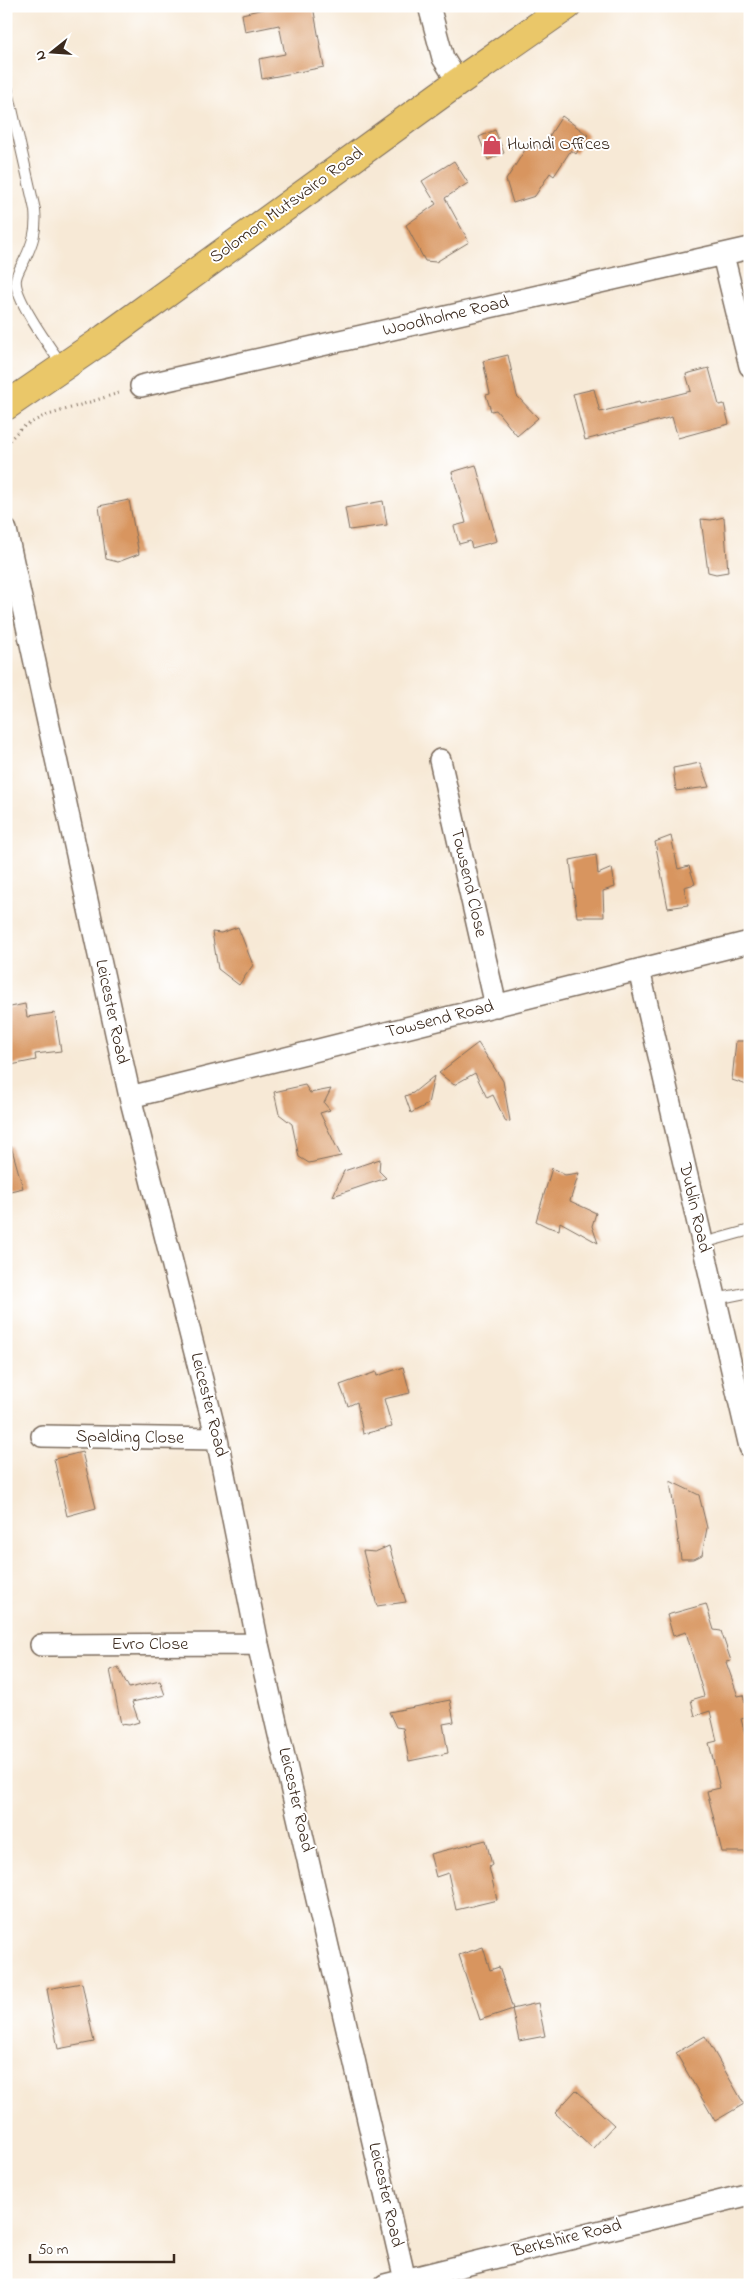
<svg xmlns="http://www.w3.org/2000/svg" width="756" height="2291" font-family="'Indie Flower',sans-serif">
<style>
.building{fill:#d8955f}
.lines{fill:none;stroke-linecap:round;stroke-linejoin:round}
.service-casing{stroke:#7d6d5e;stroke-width:12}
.minor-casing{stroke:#7d6d5e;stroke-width:24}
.trunk-casing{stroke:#7d6d5e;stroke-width:30}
.path{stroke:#7d6d5e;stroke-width:3;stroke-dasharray:1 4;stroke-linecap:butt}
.service{stroke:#fff;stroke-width:10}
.minor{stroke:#fff;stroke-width:21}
.trunk{stroke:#eac769;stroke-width:28}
.labels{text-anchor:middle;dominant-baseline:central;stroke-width:4;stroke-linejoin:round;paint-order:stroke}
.poi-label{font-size:18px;fill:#3b2a1e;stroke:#fff;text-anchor:start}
.street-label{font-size:18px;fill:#3b2a1e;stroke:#fff}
</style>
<rect width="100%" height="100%" fill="#fff"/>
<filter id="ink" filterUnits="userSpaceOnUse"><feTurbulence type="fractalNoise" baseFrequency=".02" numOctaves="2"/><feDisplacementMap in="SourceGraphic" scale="10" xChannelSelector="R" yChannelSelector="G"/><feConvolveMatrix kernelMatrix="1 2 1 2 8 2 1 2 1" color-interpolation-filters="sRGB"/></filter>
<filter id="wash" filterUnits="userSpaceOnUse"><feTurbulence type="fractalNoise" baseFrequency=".0096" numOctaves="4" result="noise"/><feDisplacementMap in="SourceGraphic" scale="20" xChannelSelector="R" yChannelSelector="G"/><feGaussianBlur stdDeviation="1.12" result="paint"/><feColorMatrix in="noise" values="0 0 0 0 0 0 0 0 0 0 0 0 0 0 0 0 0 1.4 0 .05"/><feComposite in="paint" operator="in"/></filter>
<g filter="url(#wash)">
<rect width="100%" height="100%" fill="#f7e9d6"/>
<g id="blocks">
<!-- building -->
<path class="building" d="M276,6h37l11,61 -62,12 -3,-20 26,-5 -6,-29 -34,7 -3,-18z
M562,116l26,19 -12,19 -5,-4 -17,26 -4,-3 -15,23 -22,7 -7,-23 24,-38 11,7z
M495,130l9,23 -16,7 -9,-23z
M454,161l14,22 -23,15 24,44 -33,20 -11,-1 -19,-36 30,-21 -14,-23z
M508,355l9,41 21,22 -21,18 -21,-26 -5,1 -5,-16 4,-1 -7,-33z
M709,368l10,37 5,-1 5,20 -51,14 -6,-21 -87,23 -12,-46 21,-5 6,23 39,-10 1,2 51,-13 -5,-17z
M476,465l21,76 -25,7 -2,-7 -11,3 -5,-18 12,-3 -14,-51z
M129,500l10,54 -21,8 -12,-3 -7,-53z
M383,501l4,24 -38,5 -4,-22z
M724,517l4,55 -12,2 -8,-2 -7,-53 10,1z
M700,763l9,24 -33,4 -3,-23z
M671,836l7,33 11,-3 6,18 -11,3 4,18 -20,3 -13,-66z
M596,855l2,19 14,-6 3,19 -12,4 1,26h-27l-7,-57z
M238,927l15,38 -14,20 -21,-16 -6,-37 9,1z
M25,1004l2,13 28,-4 6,38 -26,3 1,6 -30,6v-58z
M736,1041h14v45l-18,-6z
M478,1043l25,38 7,40 -4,1 -13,-27 -6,3 -12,-25 -21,12 -15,-12z
M434,1076l-6,28 -17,9 -6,-17 8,-3z
M305,1085l5,8 21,-4 -7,14 6,7 -10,3 21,43 -32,7 -10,-6 -7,-33 -13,-10 -5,-22z
M6,1146h5l12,42 -17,4z
M380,1159l-1,12 7,7 -53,18 11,-25z
M552,1168l13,7 14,-2 -9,28 26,12 -4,13 6,17 -38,-21 -1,8 -11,-3 -12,-6z
M403,1367l7,26 -26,6 8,28 -29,7 -6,-32 -9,4 -8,-21 36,-13 1,4z
M82,1452l14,56 -29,8 -13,-57z
M670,1481l29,14 8,33 -5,27 -8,4h-13z
M389,1546l17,56 -29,4 -14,-55 12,1z
M706,1604l8,26 7,1 10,30 -5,1 12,34 5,-1 6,22 -8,2 9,33v100h-28l-15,-61 13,-3 -11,-45 8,-2 -7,-30 -15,5 -4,-16 13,-4 -18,-64 -13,4 -6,-21z
M118,1667l11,21 31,-7 5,14 -33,7 7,20 -10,3 -8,-1 -11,-54z
M450,1700l4,22 -11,2 5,29 -39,8 -6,-33 -7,-1 -7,-15z
M486,1840l6,25 -3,2 8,33 -41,10 -8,-37 -12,4 -6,-23z
M483,1947l7,23 9,-3 14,42 -33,11 -21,-65z
M82,1983l12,59 -36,7 -11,-60z
M538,2003l7,33 -26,5 -7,-32z
M705,2036l39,68 -29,17 -39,-68z
M576,2090l38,35 -21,23 -38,-35z"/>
</g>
</g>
<g filter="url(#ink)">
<use href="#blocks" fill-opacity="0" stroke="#7d6d5e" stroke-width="1"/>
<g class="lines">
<defs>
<path id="service" d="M6,82l29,128c2,20 -2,33 -11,51 -3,5 -7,12 -8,18 -3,18 35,70 47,87
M703,1243l47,-13
M716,1299l34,-7"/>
<path id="minor" d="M429,6l14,52 15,24
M723,255l27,111
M141,386l609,-138
M6,530l124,567 87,342 41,205 147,636
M440,760l56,246
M639,970l111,477
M130,1097l620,-155
M42,1436l175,3
M41,1645l217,-1
M385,2285l365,-91"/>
<path id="trunk" d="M6,406l99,-68 353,-256 109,-76"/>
</defs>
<!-- service casing -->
<use href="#service" class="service-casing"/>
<!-- minor casing -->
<use href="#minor" class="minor-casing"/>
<!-- trunk casing -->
<use href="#trunk" class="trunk-casing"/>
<!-- path -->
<path class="path" d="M6,444l15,-16 21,-11 80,-25"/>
<!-- service -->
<use href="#service" class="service"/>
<!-- minor -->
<use href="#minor" class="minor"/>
<!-- trunk -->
<use href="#trunk" class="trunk"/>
</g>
</g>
<!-- icons -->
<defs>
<symbol id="shop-bare" viewBox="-9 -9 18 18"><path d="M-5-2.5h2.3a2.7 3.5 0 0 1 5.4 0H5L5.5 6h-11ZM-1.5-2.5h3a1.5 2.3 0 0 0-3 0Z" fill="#d1495b" stroke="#fff" stroke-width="2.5" paint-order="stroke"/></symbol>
</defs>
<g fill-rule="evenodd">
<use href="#shop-bare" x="478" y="131" width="28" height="28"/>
</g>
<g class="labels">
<!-- poi labels -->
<g class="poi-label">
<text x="507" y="145">Hwindi Offices</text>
</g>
<!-- street labels -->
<g class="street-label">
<text transform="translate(287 206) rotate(-36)">Solomon Mutsvairo Road</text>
<text transform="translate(446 317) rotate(-13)">Woodholme Road</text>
<text transform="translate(468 883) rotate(77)">Towsend Close</text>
<text transform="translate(111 1012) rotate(78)">Leicester Road</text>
<text transform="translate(440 1020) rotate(-14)">Towsend Road</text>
<text transform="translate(694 1208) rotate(77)">Dublin Road</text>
<text transform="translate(208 1405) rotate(76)">Leicester Road</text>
<text transform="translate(130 1438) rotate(1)">Spalding Close</text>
<text x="150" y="1645">Evro Close</text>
<text transform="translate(295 1800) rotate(77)">Leicester Road</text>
<text transform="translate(385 2195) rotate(77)">Leicester Road</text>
<text transform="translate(567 2239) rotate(-14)">Berkshire Road</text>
</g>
</g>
<!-- margin -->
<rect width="756" height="2291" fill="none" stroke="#fff" stroke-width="25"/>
<!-- north arrow -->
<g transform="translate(52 52) rotate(253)" stroke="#ffffff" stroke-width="4" paint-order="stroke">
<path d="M0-4L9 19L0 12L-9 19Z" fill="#3b2a1e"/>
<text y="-8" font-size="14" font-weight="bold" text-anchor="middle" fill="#3b2a1e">N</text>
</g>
<!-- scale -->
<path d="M30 2254v8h144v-8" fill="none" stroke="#3b2a1e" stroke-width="2.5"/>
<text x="38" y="2254" font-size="15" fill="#3b2a1e" stroke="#ffffff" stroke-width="4" paint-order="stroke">50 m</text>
</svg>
